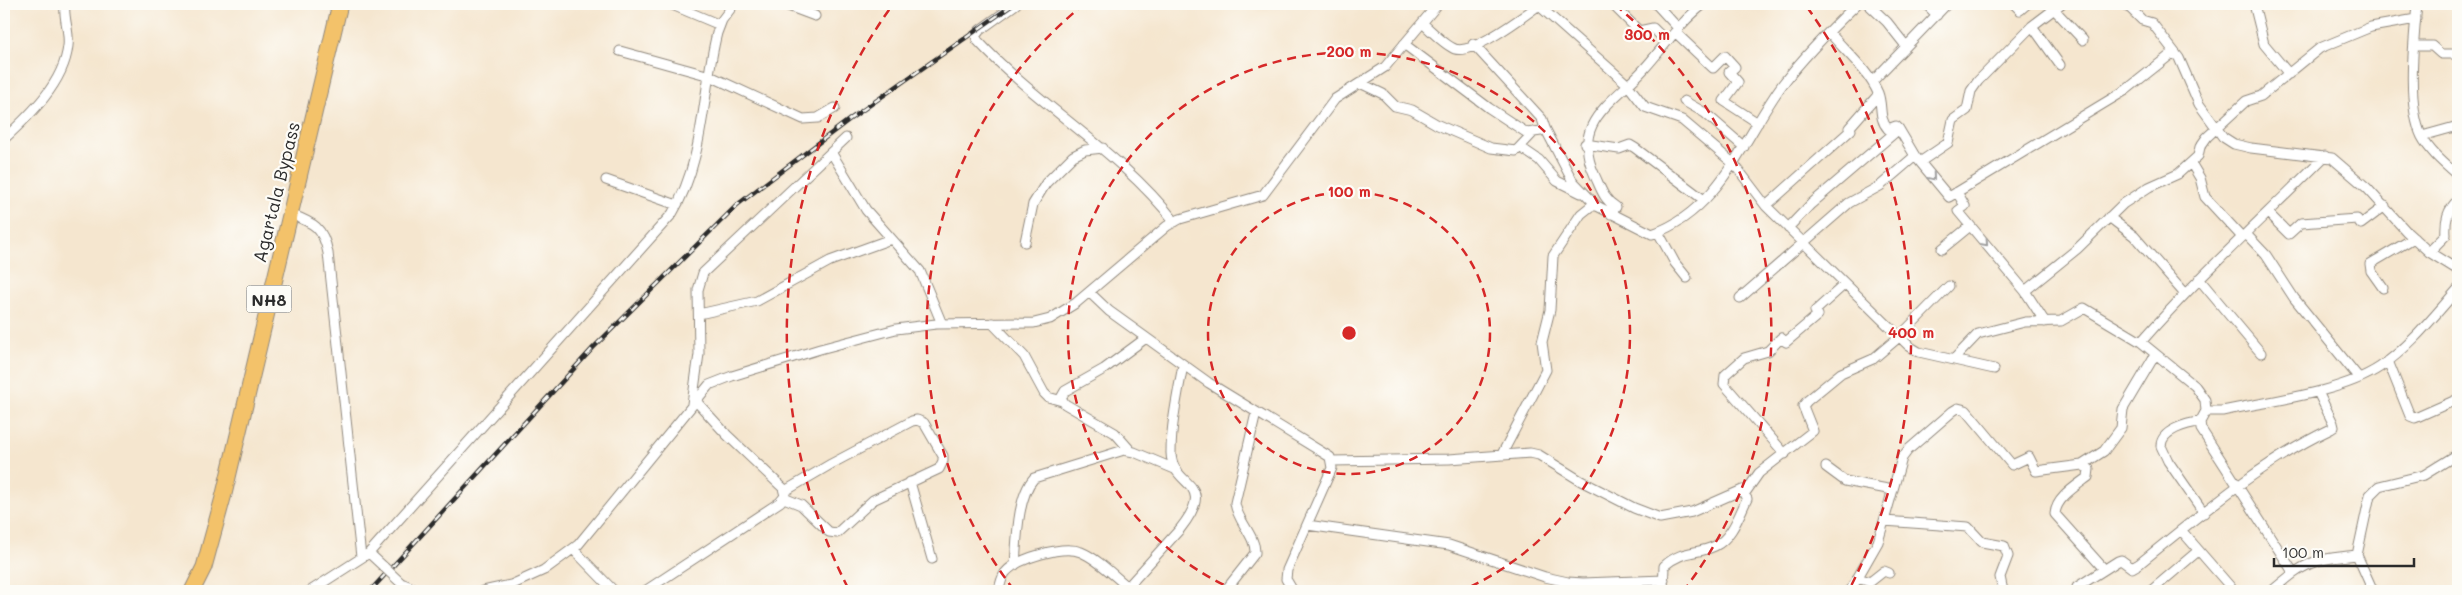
<svg xmlns="http://www.w3.org/2000/svg" width="2462" height="595" font-family="Mali,sans-serif">
<style>
.lines{fill:none;stroke-linecap:round;stroke-linejoin:round}
.minor-casing{stroke:#90887d;stroke-width:11}
.trunk-casing{stroke:#90887d;stroke-width:17}
.minor{stroke:#fff;stroke-width:9}
.trunk{stroke:#f3c26a;stroke-width:15}
.rail-casing{stroke:#2b2b2b;stroke-width:4.5}
.rail{stroke:#fdfcf7;stroke-width:2.5;stroke-dasharray:8;stroke-linecap:butt}
.minor-bridge-casing{stroke:#90887d;stroke-width:11;stroke-linecap:butt}
.minor-bridge{stroke:#fff;stroke-width:9}
.oneway{stroke:#a0a0a0}
.ring{fill:none;stroke:#d62828;stroke-width:2.5;stroke-dasharray:9 6}
.labels{text-anchor:middle;dominant-baseline:central;stroke-width:4.5;stroke-linejoin:round;paint-order:stroke}
.shield{fill:#fdfcf7;stroke:#6a6a68;stroke-width:1}
.shield-label{font-size:16px;font-weight:bold;fill:#2b2b2b}
.street-label{font-size:18px;fill:#2b2b2b;stroke:#fdfcf7}
.centre{fill:#d62828;stroke:#fdfcf7;stroke-width:2.5}
.ring-label{font-size:15px;text-anchor:middle;font-weight:bold;fill:#d62828;stroke:#fdfcf7;stroke-width:4.5;stroke-linejoin:round;paint-order:stroke}
</style>
<rect width="100%" height="100%" fill="#fdfcf7"/>
<filter id="ink" filterUnits="userSpaceOnUse"><feTurbulence type="fractalNoise" baseFrequency=".02" numOctaves="2"/><feDisplacementMap in="SourceGraphic" scale="10" xChannelSelector="R" yChannelSelector="G"/><feConvolveMatrix kernelMatrix="1 2 1 2 8 2 1 2 1" color-interpolation-filters="sRGB"/></filter>
<filter id="wash" filterUnits="userSpaceOnUse"><feTurbulence type="fractalNoise" baseFrequency=".0096" numOctaves="4" result="noise"/><feDisplacementMap in="SourceGraphic" scale="20" xChannelSelector="R" yChannelSelector="G"/><feGaussianBlur stdDeviation="1.12" result="paint"/><feColorMatrix in="noise" values="0 0 0 0 0 0 0 0 0 0 0 0 0 0 0 0 0 1.4 0 .05"/><feComposite in="paint" operator="in"/></filter>
<g filter="url(#wash)">
<rect width="100%" height="100%" fill="#f5e6cf"/>
</g>
<g filter="url(#ink)">
<g class="lines">
<defs>
<path id="minor" d="M670,4l50,21
M783,4l32,12
M1016,4l-36,26 -4,5 1,5c61,66 142,110 198,182
M1537,4l90,80 18,23 37,13 52,44 32,42 143,140 10,6 75,17
M1612,4l27,27 14,-3 13,13
M1656,4l22,24
M1868,4l19,18 19,24
M1926,4l11,11
M2014,4l6,6 7,-6
M2049,4l34,36
M2126,4l16,16 10,3 27,35 20,46 24,33 11,7 17,4 81,10 35,30 40,44 22,20 29,18
M2254,4l10,40 25,30
M2417,4c-3,36 -11,101 5,133 8,15 24,28 36,39
M1422,23c9,7 22,22 33,26 18,6 69,-33 84,-44
M2032,26l28,39
M1675,32l38,36 12,-12 10,11 -6,5 9,10 -14,19 34,22
M1829,32c16,19 39,38 49,61 5,13 0,25 10,36l8,-3 3,3 16,27 34,41 177,-107 48,-38
M1404,44l85,64 38,25 14,-2 4,-3 -3,-9 -69,-75
M2415,46h17l9,8h17
M620,51l90,25 93,43 15,-1 17,-10
M1872,82l75,-78
M1360,83l23,11 12,12 17,4 26,15 53,23 25,3 16,-17
M1684,101l21,12 39,34
M1545,128l27,52 25,26
M2422,136l36,-10
M4,139c26,-24 60,-56 64,-93 2,-14 -5,-28 -3,-42
M1585,144l34,5 11,-4 5,3 69,52
M1520,147l19,13 18,21 24,12
M831,152l35,58 54,61 22,53
M1920,162l28,-19 5,-23 14,-10 4,-19 7,-10 54,-55 29,-22
M2191,163l9,15 5,19 37,40
M606,180l71,25
M1957,192l8,14 -7,5 67,80 20,31
M1766,206l85,-76 -2,-2 29,-33
M2268,213l21,21 12,-11 56,-4 4,5 24,-18
M290,214c24,9 33,13 38,39l33,304
M1611,214l5,-7c-12,-7 -15,-18 -21,-31 -25,-54 17,-72 49,-107 20,-22 36,-47 60,-65
M2109,217l25,19 50,57
M1788,228l23,-24 88,-75
M1658,232l17,31 12,15
M2246,234l20,21 28,43 65,80
M1025,242l8,-38 13,-21 27,-27 12,-6 18,-2
M1942,249l28,-23
M2429,252l17,-17c-1,-14 1,-25 12,-35
M2199,279l62,74
M2383,288l-12,-17 -1,-7 44,-26
M2025,291l52,-42 46,-45 26,-17 29,-13 20,-18 2,-9 7,-10 39,-36 15,-5 59,-48 51,-21 45,-8
M1089,292l20,19 100,72 121,74 2,11 -45,102 -1,9 7,12
M1740,298l109,-95 31,-17 35,-30
M699,314l58,-13 73,-40 61,-22
M992,323l32,33 20,37 4,4 14,4
M2141,342c58,-66 122,-124 184,-186
M1954,359l24,-25 47,-12 36,-1 23,-13 57,34 54,44 10,14 1,11 -6,11 1,7 92,143
M2388,361l22,55 5,2 43,-19
M692,404l7,-50 -1,-64 5,-17 143,-135
M2206,411h16c47,-10 119,-18 158,-44 30,-20 54,-51 78,-78
M2200,422c-12,1 -39,8 -39,24l7,15 36,52
M1130,450l-15,-17 -50,-29 -4,-6 4,-7 39,-22 42,-31
M1502,454l44,-84 -4,-28 8,-32 3,-54 28,-42 10,-8h6l55,28c68,-23 92,-97 130,-149 22,-29 49,-56 75,-81
M1785,454l-61,-70 1,-9 19,-17 24,-7 13,-13 5,4 32,-27 -3,-4 30,-27
M1332,461l117,-2 81,-6 9,2 42,26 53,27 26,10 32,-6 50,-22 5,9c-8,16 -15,39 -32,47 -19,9 -32,3 -51,20l-1,25
M2082,465l7,4 -1,8c-12,9 -32,21 -33,37l49,55
M1826,467l19,14 48,9
M910,482l22,77
M1745,493l14,-20 54,-42 -10,-25 4,-5 34,-28 32,-14 26,-22 50,-51
M784,498l17,7 28,27 8,1 36,-33 66,-31 4,-8v-5l-19,-33 -7,-3 -5,1 -81,43 -46,27
M1884,521l84,6 14,15 22,4 4,10 -8,21 3,14
M1307,525l142,20 96,32 23,5 15,1 81,-3
M2181,530l53,61
M573,549l41,42
M369,553l15,14
M2357,555l16,36
M1015,565c2,-25 2,-68 19,-87l90,-28 10,2 43,18
M1858,578l12,4 14,-11 5,2
M401,583l20,8
M2077,587l41,-26 3,-1 11,8 7,-4c61,-49 122,-102 192,-135l3,-2 -1,-4 -15,-31
M2152,590l46,-39
M310,591l59,-38 303,-339c33,-54 30,-122 45,-181l5,-13 12,-16
M483,591l28,-6 33,-15 34,-25 131,-160 23,-9 88,-27 76,-20 40,-5 98,-1 16,-4 26,-16 91,-77 13,-7 83,-24 72,-96 50,-32 53,-63
M645,591l135,-89 5,-6 -2,-8 -56,-53 -32,-35
M999,591c1,-7 2,-12 6,-18 12,-15 58,-28 76,-21 17,7 33,24 47,35
M1124,591l56,-62c39,-49 -8,-40 -9,-76 0,-29 7,-60 12,-88
M1225,591l30,-38c1,-17 -18,-32 -20,-50l21,-90
M1850,591l28,-49 24,-84 6,-8 45,-39 5,-3 8,2 46,55 17,-8 7,14 46,-6 22,-14 17,-23 2,-19 32,-54
M2272,591c35,-30 39,-31 85,-36l13,-60 9,-9 45,-11 34,-21"/>
<path id="trunk" d="M192,591l12,-24 20,-73 116,-490"/>
</defs>
<!-- minor casing -->
<use href="#minor" class="minor-casing"/>
<!-- trunk casing -->
<use href="#trunk" class="trunk-casing"/>
<!-- minor -->
<use href="#minor" class="minor"/>
<!-- trunk -->
<use href="#trunk" class="trunk"/>
<defs>
<path id="rail" d="M370,591l223,-243 144,-143 113,-86 164,-115"/>
</defs>
<!-- rail casing -->
<use href="#rail" class="rail-casing"/>
<!-- rail -->
<use href="#rail" class="rail"/>
<defs>
<path id="minor-bridge" d="M384,567l17,16"/>
</defs>
<!-- minor-bridge casing -->
<use href="#minor-bridge" class="minor-bridge-casing"/>
<!-- minor-bridge -->
<use href="#minor-bridge" class="minor-bridge"/>
</g>
<!-- one-way arrows -->
<defs><path id="oneway-chevron" d="M-2-3.5L2.5 0L-2 3.5" fill="none" stroke-width="1.6" stroke-linecap="round" stroke-linejoin="round" transform="scale(1.25)"/></defs>
<g class="oneway">
<use href="#oneway-chevron" transform="translate(1932 177) rotate(50)"/>
<use href="#oneway-chevron" transform="translate(1985 243) rotate(48)"/>
</g>
</g>
<!-- distance rings -->
<g class="ring">
<circle cx="1349" cy="333" r="141"/>
<path d="M1237 591A281 281 0 1 1 1461 591"/>
<path d="M1014 590A422 422 0 0 1 1083 5M1615 5A422 422 0 0 1 1684 590"/>
<path d="M848 588A562 562 0 0 1 891 7M1807 7A562 562 0 0 1 1850 588"/>
</g>
<g class="labels">
<!-- shield labels -->
<rect class="shield" x="246.5" y="285.5" width="45" height="27" rx="4"/>
<g class="shield-label">
<text x="269" y="299">NH8</text>
</g>
<!-- street labels -->
<g class="street-label">
<text transform="translate(276 192) rotate(-76)">Agartala Bypass</text>
</g>
</g>
<circle cx="1349" cy="333" r="8" class="centre"/>
<g class="ring-label">
<text x="1647" y="40">300 m</text>
<text x="1349" y="57">200 m</text>
<text x="1349" y="197">100 m</text>
<text x="1911" y="338">400 m</text>
</g>
<!-- margin -->
<rect width="2462" height="595" fill="none" stroke="#fdfcf7" stroke-width="20"/>
<!-- scale -->
<path d="M2274 558v8h140v-8" fill="none" stroke="#2b2b2b" stroke-width="2.5"/>
<text x="2282" y="558" font-size="15" fill="#2b2b2b" stroke="#fdfcf7" stroke-width="4" paint-order="stroke">100 m</text>
</svg>
